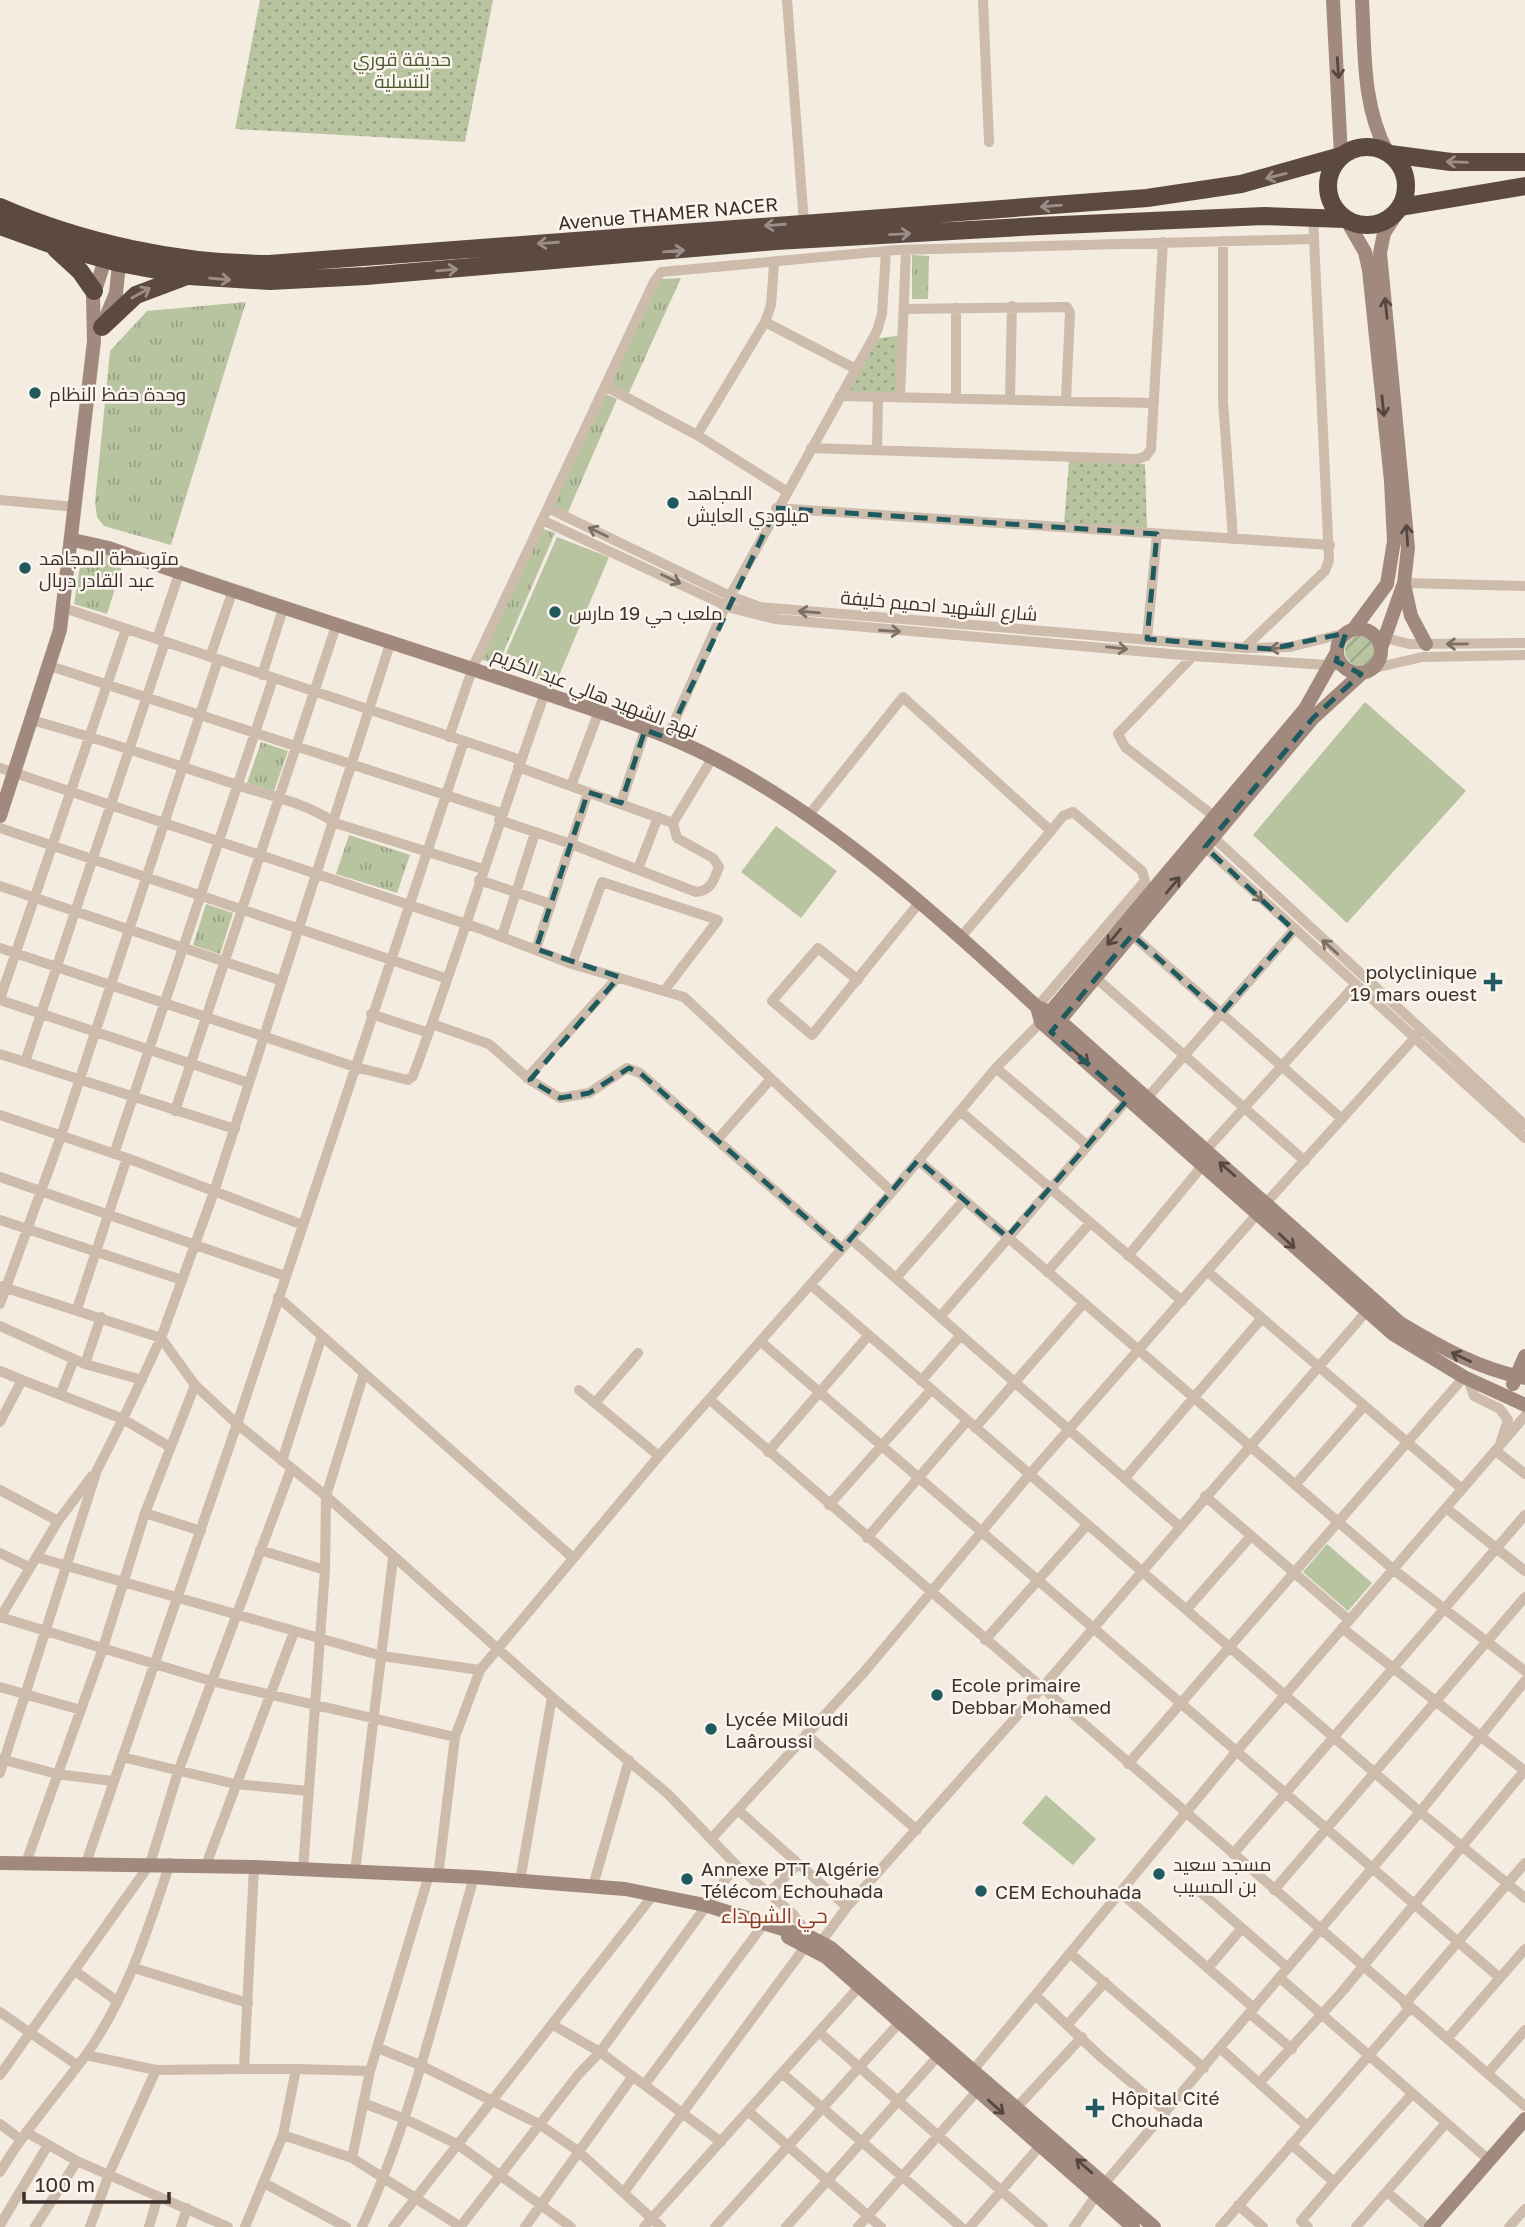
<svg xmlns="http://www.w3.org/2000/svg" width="1525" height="2227" font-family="'Golos Text',Cairo,sans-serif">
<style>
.grass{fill:url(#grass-tufts)}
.park{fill:url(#park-dots)}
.garden{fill:url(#garden-furrows)}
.pitch{fill:#b8c4a0}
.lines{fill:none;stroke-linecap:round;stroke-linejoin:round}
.street{stroke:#cdbbac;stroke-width:10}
.secondary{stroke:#a18a7d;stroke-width:14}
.highway{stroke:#5c4a42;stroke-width:18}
.oneway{stroke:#544640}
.oneway2{stroke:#9c8e87}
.oneway3{stroke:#7d6f65}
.marked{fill:none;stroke:#1f5a5e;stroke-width:5;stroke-dasharray:14 9;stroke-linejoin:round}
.poi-dot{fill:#1f5a5e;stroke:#fbf5ee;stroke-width:2.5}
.labels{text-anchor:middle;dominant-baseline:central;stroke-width:5;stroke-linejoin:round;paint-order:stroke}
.park-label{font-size:19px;fill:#4a5a2e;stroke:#fbf5ee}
.street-label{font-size:19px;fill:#3b302b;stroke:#fbf5ee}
.poi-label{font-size:19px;fill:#3b302b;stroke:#fbf5ee;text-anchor:start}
.neighbourhood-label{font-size:21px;fill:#8c3b22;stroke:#fbf5ee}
</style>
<defs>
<pattern id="grass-tufts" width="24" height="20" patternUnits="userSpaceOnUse" patternTransform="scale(1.75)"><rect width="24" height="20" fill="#b8c4a0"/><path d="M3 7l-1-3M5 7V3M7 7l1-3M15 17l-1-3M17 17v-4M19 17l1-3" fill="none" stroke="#97a083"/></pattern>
<pattern id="park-dots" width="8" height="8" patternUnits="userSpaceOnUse" patternTransform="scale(1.75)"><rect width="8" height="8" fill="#b8c4a0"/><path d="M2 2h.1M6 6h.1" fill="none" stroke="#97a083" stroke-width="1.8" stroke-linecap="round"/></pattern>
<pattern id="garden-furrows" width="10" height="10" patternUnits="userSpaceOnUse" patternTransform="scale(1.75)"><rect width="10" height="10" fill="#b8c4a0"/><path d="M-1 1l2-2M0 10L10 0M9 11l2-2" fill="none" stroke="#97a083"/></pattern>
</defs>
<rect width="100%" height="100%" fill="#f4ebe1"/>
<!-- grass -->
<path class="grass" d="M912,255l17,1 -1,43h-16z
M681,278l-53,117 -19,-8 50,-108z
M246,302l-75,243 -67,-19 -7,-9 -2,-15 15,-151 37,-40z
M603,393l14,6 -49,113 -16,-6z
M541,528l14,5 -57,132 -18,-6z
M109,553l16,4 -18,57 -33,-10 6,-38 7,-9z
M261,742l27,9 -14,40 -27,-8z
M349,835l61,20 -13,38 -61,-19z
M206,904l27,9 -13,41 -27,-9z"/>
<!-- park -->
<path class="park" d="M260,0h233l-28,142 -230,-13z
M903,335l-5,60 -50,-1 25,-55z
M1069,461l76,3 2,64 -83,-4z"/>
<!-- garden -->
<path class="garden" d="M1345 651a15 15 0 1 1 30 0a15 15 0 1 1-30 0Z"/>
<!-- pitch -->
<path class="pitch" d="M557,537l52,20 -54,128 -55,-18z
M1365,702l101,89 -119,132 -94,-88z
M776,826l61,45 -36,47 -60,-46z
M1327,1544l45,39 -24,28 -45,-39z
M1046,1795l50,44 -23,26 -51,-42z"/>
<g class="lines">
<!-- street -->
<path class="street" d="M787,0l17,223
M983,0l6,142
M1223,241v160l10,138
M904,309l163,-2 3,6 -4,86
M765,322l91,47
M605,386l92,49 89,56
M840,396l314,7
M900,397l6,-147
M956,398v-90
M1010,398l2,-92
M697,435l68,-113 6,-17 3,-41
M811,448l327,11 8,-3 5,-7 12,-207
M877,450l1,-53
M0,500l76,7
M548,508l182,88 30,11 484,41 46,-1 56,-14
M776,508l554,37
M542,520l189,88 44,11 418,37 149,10
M1404,583l121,3
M64,608l457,152
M1374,635l35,9 116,-1
M157,639l23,-68
M1147,639l10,-105
M1244,648l81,-77 4,-11 -16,-343
M1193,656l-75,78 7,13 90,70
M210,657l23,-67
M50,666l451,147
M1375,668l47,-11 103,-2
M262,675l22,-69
M31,720c71,19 140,43 209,66 31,10 69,18 95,37l148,46
M449,737l24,-70 181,-385 7,-10 236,-22 417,-11
M667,738l63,-142 147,-265 5,-17 4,-63
M518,767l155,56
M0,768l484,162 88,34 112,33 208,195
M571,786l28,-75
M621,803l24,-73
M808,816l95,-119 148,134 -90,106
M499,820l72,24 125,48c15,-1 18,-12 23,-25l-6,-9 -36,-20 -4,-15 40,-66
M0,828l445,150
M1213,837l312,288
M1205,847l320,291
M638,869l20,-52
M479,880l72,24
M0,886l282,95
M1132,935l210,184
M502,936l33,-103
M0,948l355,119 53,13 5,-4c47,-127 86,-256 132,-383
M536,949l52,-157
M572,964l30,-82 116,38 -54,71
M1096,978l209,183
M858,980l-40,-32 -46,53 40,34 107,-132
M0,999l126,-370
M0,1000l249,83
M1037,1007l108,-126 -3,-10 -69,-59 -10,4 -12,15
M371,1014l58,19
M432,1024l57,20 41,36 30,18 29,-5 38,-25 13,5 202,176
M0,1054l235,75
M25,1062l140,-420
M996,1068l91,77
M527,1078l91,-101
M1147,1098l147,-168
M175,1111l162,-488
M960,1111l222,190
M0,1115l127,43 176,67
M718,1139l52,-59
M1206,1150l150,-166
M114,1154l159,-475
M918,1160l476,410 131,101
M0,1177l285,99
M1266,1203l153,-170
M0,1220l182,60
M851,1239l328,287
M1128,1256l75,-91
M1047,1272l43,-49
M1208,1272l254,217
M896,1278l68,-78
M811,1285l609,527 105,86
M0,1286l161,52 34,47 42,39 89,72 226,201 116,97 68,71 57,49 18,24
M278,1297l294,260
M0,1304l61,-168 157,-476
M77,1309l50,-151
M940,1317l188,-218
M0,1326l85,38 57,16
M760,1341l740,637
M85,1364l16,-47
M0,1371l22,9
M1468,1379l6,17 26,13 8,11 -7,21
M921,1381l40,-46
M579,1390l80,66
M61,1393l13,-34
M709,1399l816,707
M595,1403l43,-50
M0,1422l22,-42 101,39 38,-81 53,-146 177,-551
M975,1428l108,-124
M1496,1451l29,23
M768,1452l100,-116
M282,1461l40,-125
M1125,1478l137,-160
M1295,1485l69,-79
M0,1490l58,31
M1205,1496l144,124
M829,1505l102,-115
M1446,1508l79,63
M145,1513l56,18
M867,1538l100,-117
M260,1550l65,20
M0,1553l29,14
M36,1557l346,99 98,14
M1187,1609l64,-73
M0,1617l211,64 244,56
M0,1618l58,-97 34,-45
M1342,1628l183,143
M985,1640l102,-115
M0,1687l81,23
M806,1734l111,96
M122,1757l113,27 73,7
M1,1759l56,15 55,7
M1128,1764l336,-387
M0,1773l97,-303 26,-51 47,28
M738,1810l109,97
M711,1839l154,-168 164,-196 229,-262
M1233,1854l292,-339
M28,1857l75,-209 42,-135 50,-128
M87,1860l150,-436 227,-683
M206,1865l88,-233
M254,1867l-10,202h52
M303,1870l22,-300 1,-74 38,-123
M355,1872l38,-314
M438,1877l17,-140 25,-67 179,-214 233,-264 104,-124 45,-46
M520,1881l32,-184
M593,1886l36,-126
M1197,1889l91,79
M1274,1890l251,-293
M769,1893l29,-29
M1121,1893l133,115
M821,1942l26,-35 194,-218 325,-377
M1071,1954l133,114
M134,1968l114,35
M1208,1968l34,-40
M75,1971l42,30
M1280,1978l209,182
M1036,1996l66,62 64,54
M1405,2004l120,-141
M0,2012l77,53
M1249,2013l43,36
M1068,2024l37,-42
M553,2025l47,27 121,90
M820,2033l223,194
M1447,2039l78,-90
M378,2048l42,17 119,59 39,27 83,76
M1220,2048l87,78
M86,2055l70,15 -47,104 -19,53
M156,2070l88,-1
M1488,2073l37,-43
M783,2074l178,153
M970,2074l266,-322 289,-336
M0,2075l150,-211 28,-92 113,-303
M1260,2082l81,-89 184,-223
M645,2084l118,-159
M363,2103l42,16 52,25 114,83
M1017,2107l65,-70
M749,2112l132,115
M0,2124l20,15
M26,2132l51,29 151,66
M283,2135l69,23 109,69
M1291,2144l43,38 78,-88
M352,2158l18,-87
M0,2172c25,-42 57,-78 86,-117 41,-58 62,-126 84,-192
M264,2183l82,44
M624,2192l181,-245
M1387,2192l41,35
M1238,2205l25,22
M0,2225l48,-80
M35,2227l42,-66
M149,2227l9,-31
M181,2227l6,-19
M245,2227l38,-92 13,-66 74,2 59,-196
M362,2227c51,-111 78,-233 112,-350
M393,2227l261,-333
M460,2227l118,-152 22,-23 136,-187
M525,2227l108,-151
M644,2227l214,-239
M715,2227l185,-205
M786,2227l153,-172
M858,2227l120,-137
M970,2227l70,-81
M1074,2227l30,-43 316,-372 105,-131
M1220,2227l190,-219
M1308,2227l-7,-6 33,-39
M1356,2227l90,-104
M1509,2227l16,-18"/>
<!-- secondary -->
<path class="secondary" d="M1333,0l8,156
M1362,0c3,53 0,104 25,152
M1347,221l18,31 4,18 22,211 3,60 -7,43 -34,46
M104,322l12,-29 4,-39
M73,540l36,8c145,52 292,96 438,146 56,19 115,37 168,65 114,58 228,161 322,248l13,5 350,311c40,24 79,46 125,55
M1404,584l7,32 15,28
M1337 651a22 22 0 1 1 44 0a22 22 0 1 1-44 0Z
M1381,648l23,-65 4,-35 -28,-295 4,-20 15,-23
M0,816l60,-186 34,-289 -1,-44 15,-47
M1037,1007l4,15 352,312 71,43 61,28
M1046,1017l259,-308 32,-57
M1054,1027l259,-309 48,-44
M1513,1384l12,-28
M0,1863l254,4 220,10 151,12 80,16 107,33 19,10 323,279
M788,1937l38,20 307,270
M1431,2227l94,-108"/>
<!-- highway -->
<path class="highway" d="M1328 186a39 39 0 1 1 78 0a39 39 0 1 1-78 0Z
M1390,154l61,8h74
M0,207c82,36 180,57 269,57l878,-66 94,-14 100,-28
M1401,207l124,-21
M0,226l50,18 69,19 70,13 81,5 96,-5 410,-35 263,-15 225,-10 80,3
M56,249l24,22 14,20
M102,327l34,-32 48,-18"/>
</g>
<!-- one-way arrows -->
<defs><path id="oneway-shaft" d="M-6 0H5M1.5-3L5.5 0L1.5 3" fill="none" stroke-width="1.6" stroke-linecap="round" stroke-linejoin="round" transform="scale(1.75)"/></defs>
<g class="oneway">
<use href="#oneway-shaft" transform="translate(1338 68) rotate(86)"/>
<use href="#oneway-shaft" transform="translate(1386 308) rotate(-96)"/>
<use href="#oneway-shaft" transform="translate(1383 406) rotate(84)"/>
<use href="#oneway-shaft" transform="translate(1407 535) rotate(-94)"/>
<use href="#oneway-shaft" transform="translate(1173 885) rotate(-50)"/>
<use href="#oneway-shaft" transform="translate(1114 937) rotate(130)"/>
<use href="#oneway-shaft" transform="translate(1081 1057) rotate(41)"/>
<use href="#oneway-shaft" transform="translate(1227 1169) rotate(-139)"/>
<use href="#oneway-shaft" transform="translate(1287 1241) rotate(43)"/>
<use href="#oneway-shaft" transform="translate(1461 1357) rotate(-154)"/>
<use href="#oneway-shaft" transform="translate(996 2107) rotate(42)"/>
<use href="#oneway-shaft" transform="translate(1084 2166) rotate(-139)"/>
</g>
<g class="oneway2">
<use href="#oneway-shaft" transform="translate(1457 162) rotate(-178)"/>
<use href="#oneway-shaft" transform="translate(1276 176) rotate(166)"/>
<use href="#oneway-shaft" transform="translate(1051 206) rotate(175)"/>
<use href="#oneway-shaft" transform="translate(775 225) rotate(176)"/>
<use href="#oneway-shaft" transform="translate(900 234) rotate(-3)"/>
<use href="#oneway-shaft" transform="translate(548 243) rotate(176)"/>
<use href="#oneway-shaft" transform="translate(674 251) rotate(-5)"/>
<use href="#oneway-shaft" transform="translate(447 270) rotate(-5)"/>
<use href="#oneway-shaft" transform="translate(220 279) rotate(5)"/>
<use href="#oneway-shaft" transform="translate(141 293) rotate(-29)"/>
</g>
<g class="oneway3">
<use href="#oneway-shaft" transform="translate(598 532) rotate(-154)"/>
<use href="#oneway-shaft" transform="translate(671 579) rotate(25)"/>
<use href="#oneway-shaft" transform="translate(809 612) rotate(-175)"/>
<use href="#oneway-shaft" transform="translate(890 631) rotate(4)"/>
<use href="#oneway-shaft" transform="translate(1457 644) rotate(179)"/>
<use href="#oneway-shaft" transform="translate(1117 648) rotate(6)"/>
<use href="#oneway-shaft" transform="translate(1280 648) rotate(175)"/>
<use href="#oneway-shaft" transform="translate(1255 894) rotate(43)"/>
<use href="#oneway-shaft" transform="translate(1330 947) rotate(-138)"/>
</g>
<!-- marked area -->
<path class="marked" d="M776,508l381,26 -10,105 123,10 76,-16 -10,28 25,13 -48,44 -108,129 89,83 -73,84 -89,-79 -81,97 77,67 -121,138 -89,-77 -76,89 -202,-176 -11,-5 -40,25 -29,5 -30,-18 89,-103 -83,-28 52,-157 33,11 24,-73 22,8z"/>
<!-- markers -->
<g class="poi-dot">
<circle cx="35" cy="393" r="7"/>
<circle cx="673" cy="503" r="7"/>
<circle cx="25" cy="568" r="7"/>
<circle cx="555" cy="612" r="7"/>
<path d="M1489.5 971.5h7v7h7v7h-7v7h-7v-7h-7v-7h7z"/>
<circle cx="937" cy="1695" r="7"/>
<circle cx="711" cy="1729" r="7"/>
<circle cx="1159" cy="1874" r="7"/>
<circle cx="687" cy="1879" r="7"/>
<circle cx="981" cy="1891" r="7"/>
<path d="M1091.5 2097.5h7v7h7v7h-7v7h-7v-7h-7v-7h7z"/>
</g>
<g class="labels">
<!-- park labels -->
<g class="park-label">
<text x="402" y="58">حديقة قوري<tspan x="402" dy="22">للتسلية</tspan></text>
</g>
<!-- street labels -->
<g class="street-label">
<text transform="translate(668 213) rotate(-5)">Avenue THAMER NACER</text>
<text transform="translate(939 605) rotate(5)">شارع الشهيد احميم خليفة</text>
<text transform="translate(595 692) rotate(21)">نهج الشهيد هالي عبد الكريم</text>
</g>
<!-- poi labels -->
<g class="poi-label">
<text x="49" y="393">وحدة حفظ النظام</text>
<text x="687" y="492">المجاهد<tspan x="687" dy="22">ميلودي العايش</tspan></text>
<text x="39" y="557">متوسطة المجاهد<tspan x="39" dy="22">عبد القادر دربال</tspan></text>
<text x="569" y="612">ملعب حي 19 مارس</text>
<text x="1477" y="971" text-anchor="end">polyclinique<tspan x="1477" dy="22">19 mars ouest</tspan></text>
<text x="951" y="1684">Ecole primaire<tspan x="951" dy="22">Debbar Mohamed</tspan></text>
<text x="725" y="1718">Lycée Miloudi<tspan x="725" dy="22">Laâroussi</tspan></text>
<text x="1173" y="1863">مسجد سعيد<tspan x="1173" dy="22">بن المسيب</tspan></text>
<text x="701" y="1868">Annexe PTT Algérie<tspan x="701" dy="22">Télécom Echouhada</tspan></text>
<text x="995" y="1891">CEM Echouhada</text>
<text x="1111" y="2097">Hôpital Cité<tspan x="1111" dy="22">Chouhada</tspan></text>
</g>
<!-- neighbourhood labels -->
<g class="neighbourhood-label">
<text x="774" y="1915">حي الشهداء</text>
</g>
</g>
<!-- scale -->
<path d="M24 2192v10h145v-10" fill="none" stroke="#3b302b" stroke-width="3.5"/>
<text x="35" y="2192" font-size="21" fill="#3b302b" stroke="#fbf5ee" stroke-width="5" paint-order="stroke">100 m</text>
</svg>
